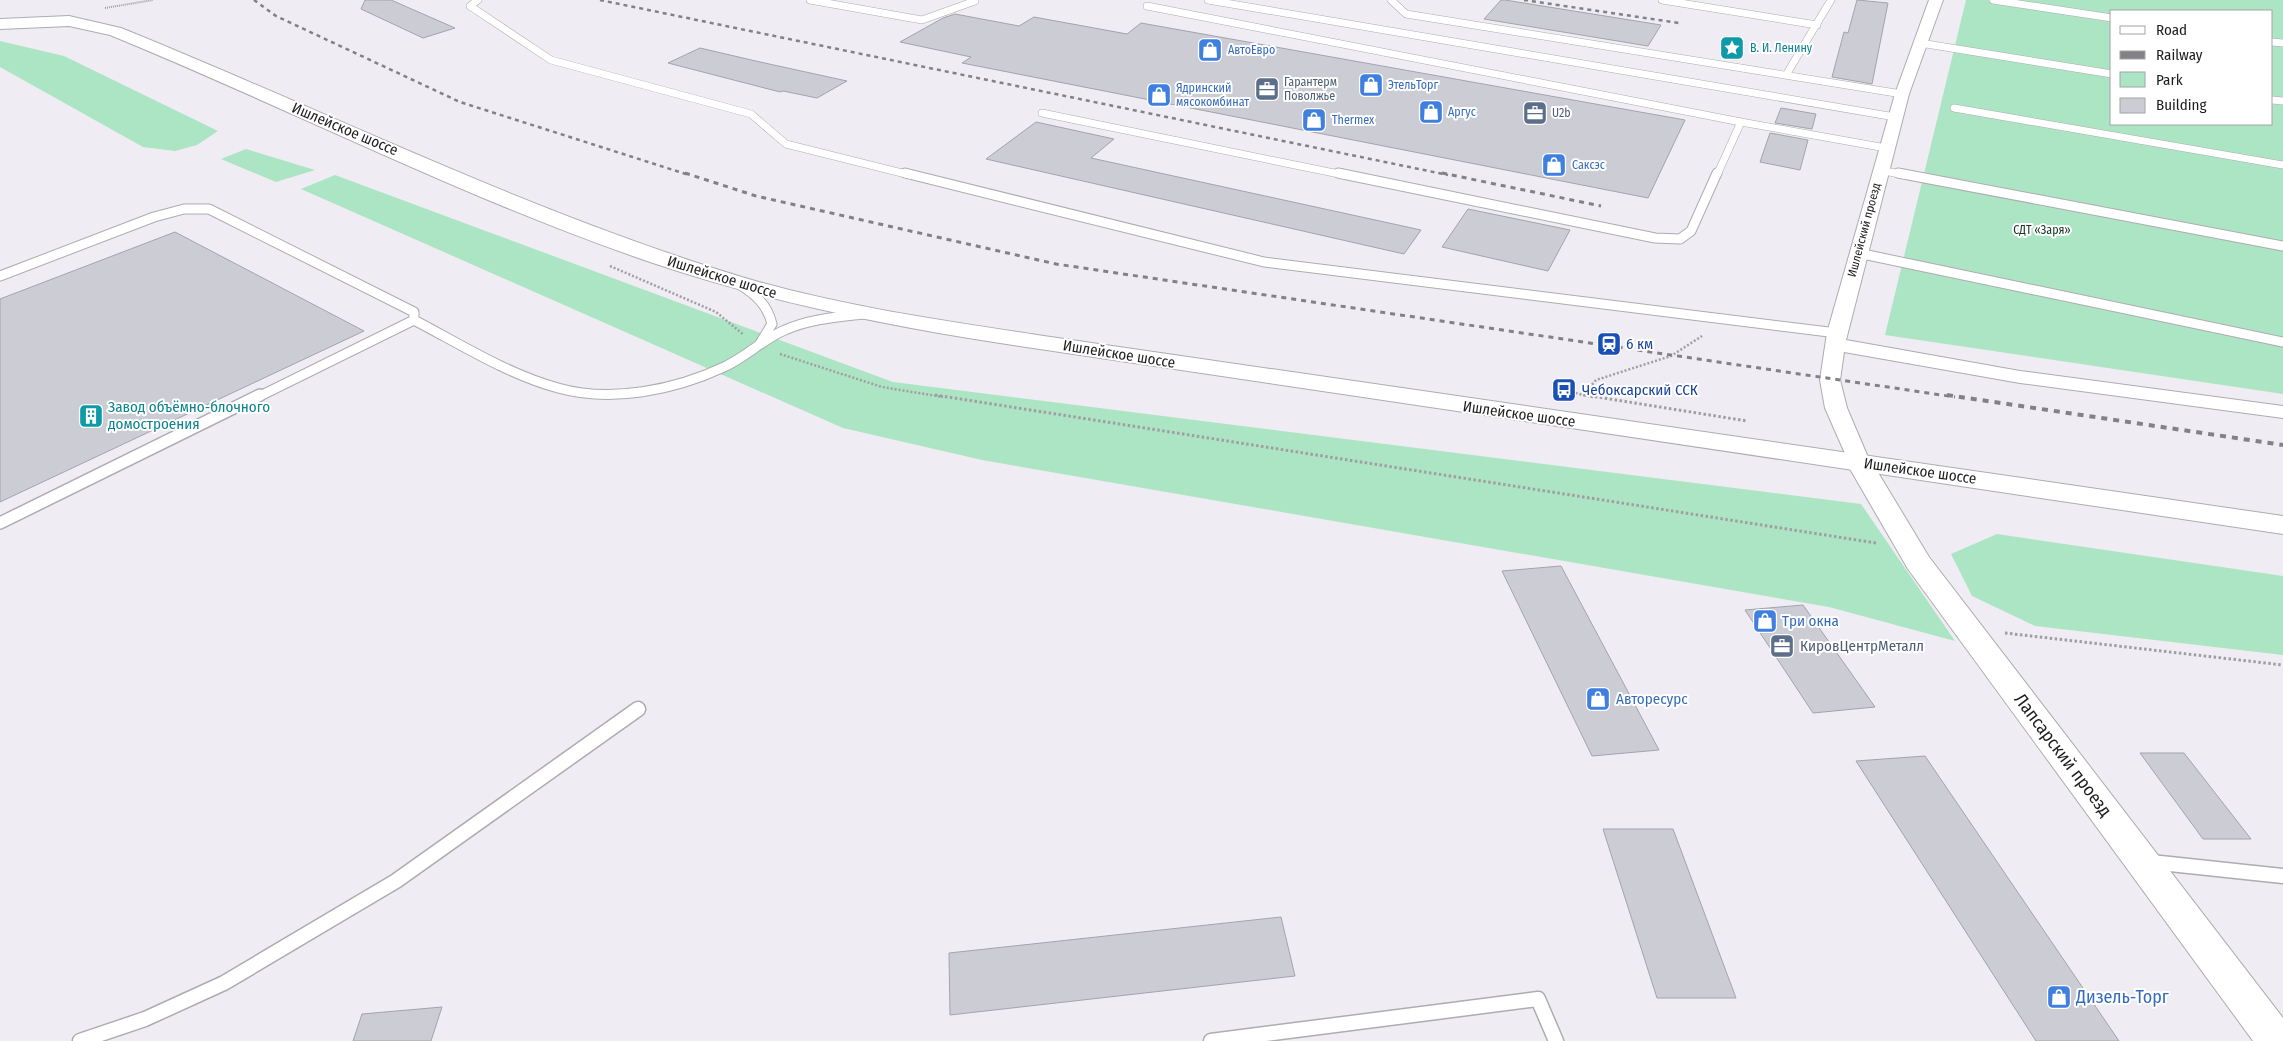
<svg xmlns="http://www.w3.org/2000/svg" width="2283" height="1041" font-family="'Fira Sans Condensed',sans-serif">
<style>
.green{fill:#ace5c3;fill-rule:evenodd}
.building{fill:#cccdd4;stroke:#a3a4ab}
.lines{fill:none;stroke-linecap:round;stroke-linejoin:round}
.service-far3-casing{stroke:#aeabb1;stroke-width:8}
.service-far2-casing{stroke:#aeabb1;stroke-width:11}
.service-far1-casing{stroke:#aeabb1;stroke-width:14}
.service-casing{stroke:#aeabb1;stroke-width:17}
.minor-casing{stroke:#aeabb1;stroke-width:2}
.tertiary-casing{stroke:#aeabb1;stroke-width:2}
.primary-casing{stroke:#aeabb1;stroke-width:2}
.path-far2{stroke:#a19ea3;stroke-width:2;stroke-dasharray:1 1;stroke-linecap:butt}
.path-far1{stroke:#a19ea3;stroke-width:2.5;stroke-dasharray:2 2;stroke-linecap:butt}
.path{stroke:#a19ea3;stroke-width:3;stroke-dasharray:2.5 2.5;stroke-linecap:butt}
.service-far3{stroke:#fff;stroke-width:7}
.service-far2{stroke:#fff;stroke-width:9}
.service-far1{stroke:#fff;stroke-width:11}
.service{stroke:#fff;stroke-width:14}
.minor{fill:#fff;fill-rule:evenodd}
.tertiary{fill:#fff;fill-rule:evenodd}
.primary{fill:#fff;fill-rule:evenodd}
.rail-far2{stroke:#838185;stroke-width:2.5;stroke-dasharray:4 4;stroke-linecap:butt}
.rail-far1{stroke:#838185;stroke-width:3;stroke-dasharray:5 5;stroke-linecap:butt}
.rail{stroke:#838185;stroke-width:4;stroke-dasharray:6 6;stroke-linecap:butt}
.labels{text-anchor:middle;dominant-baseline:central;stroke-width:4;stroke-linejoin:round;paint-order:stroke}
.far-culture-label{font-size:12px;fill:#0d838f;stroke:#fff;text-anchor:start}
.far-shop-label{font-size:12px;fill:#366cbe;stroke:#fff;text-anchor:start}
.far-service-label{font-size:12px;fill:#4e5e75;stroke:#fff;text-anchor:start}
.far-street-label{font-size:12px;fill:#1c1b1d;stroke:#fff}
.far-park-label{font-size:12px;fill:#133222;stroke:#fff}
.street-label{font-size:15px;fill:#1c1b1d;stroke:#fff}
.transit-label{font-size:15px;fill:#164399;stroke:#fff;text-anchor:start}
.culture-label{font-size:15px;fill:#0d838f;stroke:#fff;text-anchor:start}
.shop-label{font-size:15px;fill:#366cbe;stroke:#fff;text-anchor:start}
.service-label{font-size:15px;fill:#4e5e75;stroke:#fff;text-anchor:start}
.near-street-label{font-size:18px;fill:#1c1b1d;stroke:#fff}
.near-shop-label{font-size:18px;fill:#366cbe;stroke:#fff;text-anchor:start}
</style>
<rect width="100%" height="100%" fill="#efecf3"/>
<!-- green -->
<path class="green" d="M1966,0h317v394l-398,-59zM2112,11h160v113h-160z
M0,41l64,15 154,75 -21,14 -22,6 -32,-4 -143,-80z
M246,149l69,21 -39,12 -55,-23z
M335,175l558,207 968,122 94,137 -126,-34 -847,-147 -139,-32 -542,-239z
M1997,534l286,42v79l-248,-29 -63,-30 -21,-42z"/>
<!-- building -->
<path class="building" d="M365,0h26l64,28 -32,10 -62,-29z
M1501,0h4l156,25 -13,21 -164,-27z
M1857,0l31,3 -16,81 -40,-7 12,-45 4,1z
M955,14l64,12 15,-9 93,17 14,-11 544,97 -37,78 -686,-135 9,-6 -71,-15 43,-24z
M700,48l60,14 87,19 -30,17 -34,-7 -3,1 -112,-29z
M1781,108l35,6 -4,15 -37,-6z
M1036,122l78,17 -23,19 330,72 -17,24 -418,-95z
M1770,133l38,7 -8,30 -40,-8z
M1468,209l102,21 -22,41 -106,-24z
M175,232l189,99 -364,171v-203z
M1561,566l98,184 -67,6 -90,-185z
M1803,605l72,102 -62,6 -68,-103z
M2140,753h44l67,86h-48z
M1925,756l194,285h-83l-180,-280z
M1603,829h70l63,169h-79z
M1281,917l14,59 -345,39 -1,-62z
M442,1007l-11,34h-78l9,-27z"/>
<g class="lines">
<defs>
<path id="service-far3" d="M478,0l-8,6 81,54 200,54 35,30 124,31
M810,0l112,20 53,-19
M1208,0l687,117
M1391,0l15,14 496,80
M1662,0l155,25
M1993,0l119,18
M1147,6l594,116 145,26
M2272,42l11,1
M1920,43l192,31
M1786,75l45,-75
M2272,100l11,1
M1954,108l329,57
M1042,113l302,62
M1880,170l24,5
M1717,175l24,-53"/>
<path id="service-far2" d="M905,173l359,89 573,71
M1338,173l317,65 25,1 11,-8 26,-58
M1898,173l385,73
M1858,253l425,89
M0,276l154,-59 30,-8h25l205,103v8l-156,77
M739,284c17,11 28,20 33,40l-13,21
M414,320c46,24 93,54 144,68 53,15 117,2 166,-21 22,-10 39,-28 61,-37 24,-11 52,-13 78,-16"/>
<path id="service-far1" d="M0,523l260,-128"/>
<path id="service" d="M2151,862l132,14
M80,1041l65,-22 79,-36 172,-102 242,-172
M1211,1041l327,-42 18,42"/>
<path id="minor" d="M1929,0h14l-34,94 -63,246 174,31 263,35v12l-263,-35 -176,-31 -4,28 7,28 23,54 -3,5 -8,2 -8,-2 -26,-59 -5,-28 7,-47 68,-239z"/>
<path id="tertiary" d="M1859,454l9,2 61,101 354,461v23h-30l-345,-472 -62,-107 4,-6z"/>
<path id="primary" d="M69,16l52,12c208,84 409,185 624,250 95,28 194,42 292,57l1246,181v18l-1283,-191c-118,-18 -234,-42 -347,-80 -186,-63 -362,-154 -543,-228l-41,-9 -69,3v-10z"/>
</defs>
<!-- service-far3 casing -->
<use href="#service-far3" class="service-far3-casing"/>
<!-- service-far2 casing -->
<use href="#service-far2" class="service-far2-casing"/>
<!-- service-far1 casing -->
<use href="#service-far1" class="service-far1-casing"/>
<!-- service casing -->
<use href="#service" class="service-casing"/>
<!-- minor casing -->
<use href="#minor" class="minor-casing"/>
<!-- tertiary casing -->
<use href="#tertiary" class="tertiary-casing"/>
<!-- primary casing -->
<use href="#primary" class="primary-casing"/>
<!-- path-far2 -->
<path class="path-far2" d="M105,8l48,-8"/>
<!-- path-far1 -->
<path class="path-far1" d="M610,266l106,46 28,23
M780,354l102,33 61,10
M1564,390l19,5
M1593,397l-10,-2 13,-15 75,-24 31,-20"/>
<!-- path -->
<path class="path" d="M935,395l941,148
M1585,395l162,26
M2005,633l278,32"/>
<!-- service-far3 -->
<use href="#service-far3" class="service-far3"/>
<!-- service-far2 -->
<use href="#service-far2" class="service-far2"/>
<!-- service-far1 -->
<use href="#service-far1" class="service-far1"/>
<!-- service -->
<use href="#service" class="service"/>
<!-- minor -->
<use href="#minor" class="minor"/>
<!-- tertiary -->
<use href="#tertiary" class="tertiary"/>
<!-- primary -->
<use href="#primary" class="primary"/>
<!-- rail-far2 -->
<path class="rail-far2" d="M254,0l22,16 184,86 229,73
M600,0l848,175
M1524,0l155,23"/>
<!-- rail-far1 -->
<path class="rail-far1" d="M685,173l71,23 300,68 899,133
M1442,173l159,33"/>
<!-- rail -->
<path class="rail" d="M1947,395l336,50"/>
</g>
<!-- icons -->
<defs>
<symbol id="sight-square" viewBox="-11 -11 22 22"><rect x="-9" y="-9" width="18" height="18" rx="4" fill="#0f9aa8" stroke="#fff"/><path d="M0-6L1.8-2.2L6-1.7L2.9 1.2L3.7 5.4L0 3.3L-3.7 5.4L-2.9 1.2L-6-1.7L-1.8-2.2Z" fill="#fff"/></symbol>
<symbol id="shop-square" viewBox="-11 -11 22 22"><rect x="-9" y="-9" width="18" height="18" rx="4" fill="#3f7fe0" stroke="#fff"/><path d="M-5-2.5h2.3a2.7 3.5 0 0 1 5.4 0H5L5.5 6h-11ZM-1.5-2.5h3a1.5 2.3 0 0 0-3 0Z" fill="#fff"/></symbol>
<symbol id="office-square" viewBox="-11 -11 22 22"><rect x="-9" y="-9" width="18" height="18" rx="4" fill="#5c6f8a" stroke="#fff"/><path d="M-6-3h4V-5.5h4V-3h4V5H-6ZM-1-4.5V-3h2v-1.5ZM-6 0V1H6V0Z" fill="#fff"/></symbol>
<symbol id="station-square" viewBox="-11 -11 22 22"><rect x="-9" y="-9" width="18" height="18" rx="4" fill="#1a4fb4" stroke="#fff"/><path d="M-3-6H3Q5-6 5-4V2Q5 4 3 4L4.5 6H3L1.5 4h-3L-3 6H-4.5L-3 4Q-5 4-5 2V-4Q-5-6-3-6ZM-3.5-4v3h7v-3ZM-3.5 1v1.5H-2V1ZM2 1v1.5H3.5V1Z" fill="#fff"/></symbol>
<symbol id="bus-square" viewBox="-11 -11 22 22"><rect x="-9" y="-9" width="18" height="18" rx="4" fill="#1a4fb4" stroke="#fff"/><path d="M-5-6H5V4H4V6H2V4H-2V6H-4V4H-5ZM-3.5-4V0h7V-4ZM-3.5 1.2v1.5H-2V1.2ZM2 1.2v1.5H3.5V1.2Z" fill="#fff"/></symbol>
<symbol id="building-square" viewBox="-11 -11 22 22"><rect x="-9" y="-9" width="18" height="18" rx="4" fill="#0f9aa8" stroke="#fff"/><path d="M-4-6H4V6H1V3H-1V6H-4ZM-2.5-4.3h1.7v1.8h-1.7ZM.8-4.3h1.7v1.8H.8ZM-2.5-1h1.7V.8h-1.7ZM.8-1h1.7V.8H.8Z" fill="#fff"/></symbol>
</defs>
<g fill-rule="evenodd">
<use href="#sight-square" x="1718" y="34" width="28" height="28"/>
<use href="#shop-square" x="1196" y="36" width="28" height="28"/>
<use href="#shop-square" x="1357" y="71" width="28" height="28"/>
<use href="#office-square" x="1253" y="75" width="28" height="28"/>
<use href="#shop-square" x="1145" y="81" width="28" height="28"/>
<use href="#shop-square" x="1417" y="98" width="28" height="28"/>
<use href="#office-square" x="1521" y="99" width="28" height="28"/>
<use href="#shop-square" x="1300" y="106" width="28" height="28"/>
<use href="#shop-square" x="1540" y="151" width="28" height="28"/>
<use href="#station-square" x="1595" y="330" width="28" height="28"/>
<use href="#bus-square" x="1550" y="376" width="28" height="28"/>
<use href="#building-square" x="77" y="402" width="28" height="28"/>
<use href="#shop-square" x="1751" y="607" width="28" height="28"/>
<use href="#office-square" x="1768" y="632" width="28" height="28"/>
<use href="#shop-square" x="1584" y="685" width="28" height="28"/>
<use href="#shop-square" x="2045" y="983" width="28" height="28"/>
</g>
<g class="labels">
<!-- far-culture labels -->
<g class="far-culture-label">
<text x="1750" y="48">В. И. Ленину</text>
</g>
<!-- far-shop labels -->
<g class="far-shop-label">
<text x="1228" y="50">АвтоЕвро</text>
<text x="1388" y="85">ЭтельТорг</text>
<text x="1176" y="88">Ядринский<tspan x="1176" dy="14">мясокомбинат</tspan></text>
<text x="1448" y="112">Аргус</text>
<text x="1332" y="120">Thermex</text>
<text x="1572" y="165">Саксэс</text>
</g>
<!-- far-service labels -->
<g class="far-service-label">
<text x="1284" y="82">Гарантерм<tspan x="1284" dy="14">Поволжье</tspan></text>
<text x="1552" y="113">U2b</text>
</g>
<!-- far-street labels -->
<g class="far-street-label">
<text transform="translate(1864 230) rotate(-75)">Ишлейский проезд</text>
</g>
<!-- far-park labels -->
<g class="far-park-label">
<text x="2042" y="230">СДТ «Заря»</text>
</g>
<!-- street labels -->
<g class="street-label">
<text transform="translate(345 129) rotate(23)">Ишлейское шоссе</text>
<text transform="translate(722 277) rotate(17)">Ишлейское шоссе</text>
<text transform="translate(1119 354) rotate(9)">Ишлейское шоссе</text>
<text transform="translate(1519 414) rotate(8)">Ишлейское шоссе</text>
<text transform="translate(1920 471) rotate(8)">Ишлейское шоссе</text>
</g>
<!-- transit labels -->
<g class="transit-label">
<text x="1626" y="344">6 км</text>
<text x="1582" y="390">Чебоксарский ССК</text>
</g>
<!-- culture labels -->
<g class="culture-label">
<text x="108" y="407">Завод объёмно-блочного<tspan x="108" dy="17">домостроения</tspan></text>
</g>
<!-- shop labels -->
<g class="shop-label">
<text x="1782" y="621">Три окна</text>
<text x="1616" y="699">Авторесурс</text>
</g>
<!-- service labels -->
<g class="service-label">
<text x="1800" y="646">КировЦентрМеталл</text>
</g>
<!-- near-street labels -->
<g class="near-street-label">
<text transform="translate(2063 755) rotate(53)">Лапсарский проезд</text>
</g>
<!-- near-shop labels -->
<g class="near-shop-label">
<text x="2076" y="997">Дизель-Торг</text>
</g>
</g>
<!-- legend -->
<rect x="2110" y="10" width="162" height="115" fill="#ffffff" stroke="#a4a4a5"/>
<rect x="2120" y="26" width="25" height="8" fill="#ffffff" stroke="#a4a4a5"/>
<text x="2156" y="35" font-size="15" fill="#1c1b1d">Road</text>
<rect x="2120" y="51" width="25" height="8" fill="#838185" stroke="#a4a4a5"/>
<text x="2156" y="60" font-size="15" fill="#1c1b1d">Railway</text>
<rect x="2120" y="72" width="25" height="15" fill="#ace5c3" stroke="#a4a4a5"/>
<text x="2156" y="85" font-size="15" fill="#1c1b1d">Park</text>
<rect x="2120" y="98" width="25" height="15" fill="#cccdd4" stroke="#a4a4a5"/>
<text x="2156" y="110" font-size="15" fill="#1c1b1d">Building</text>
</svg>
